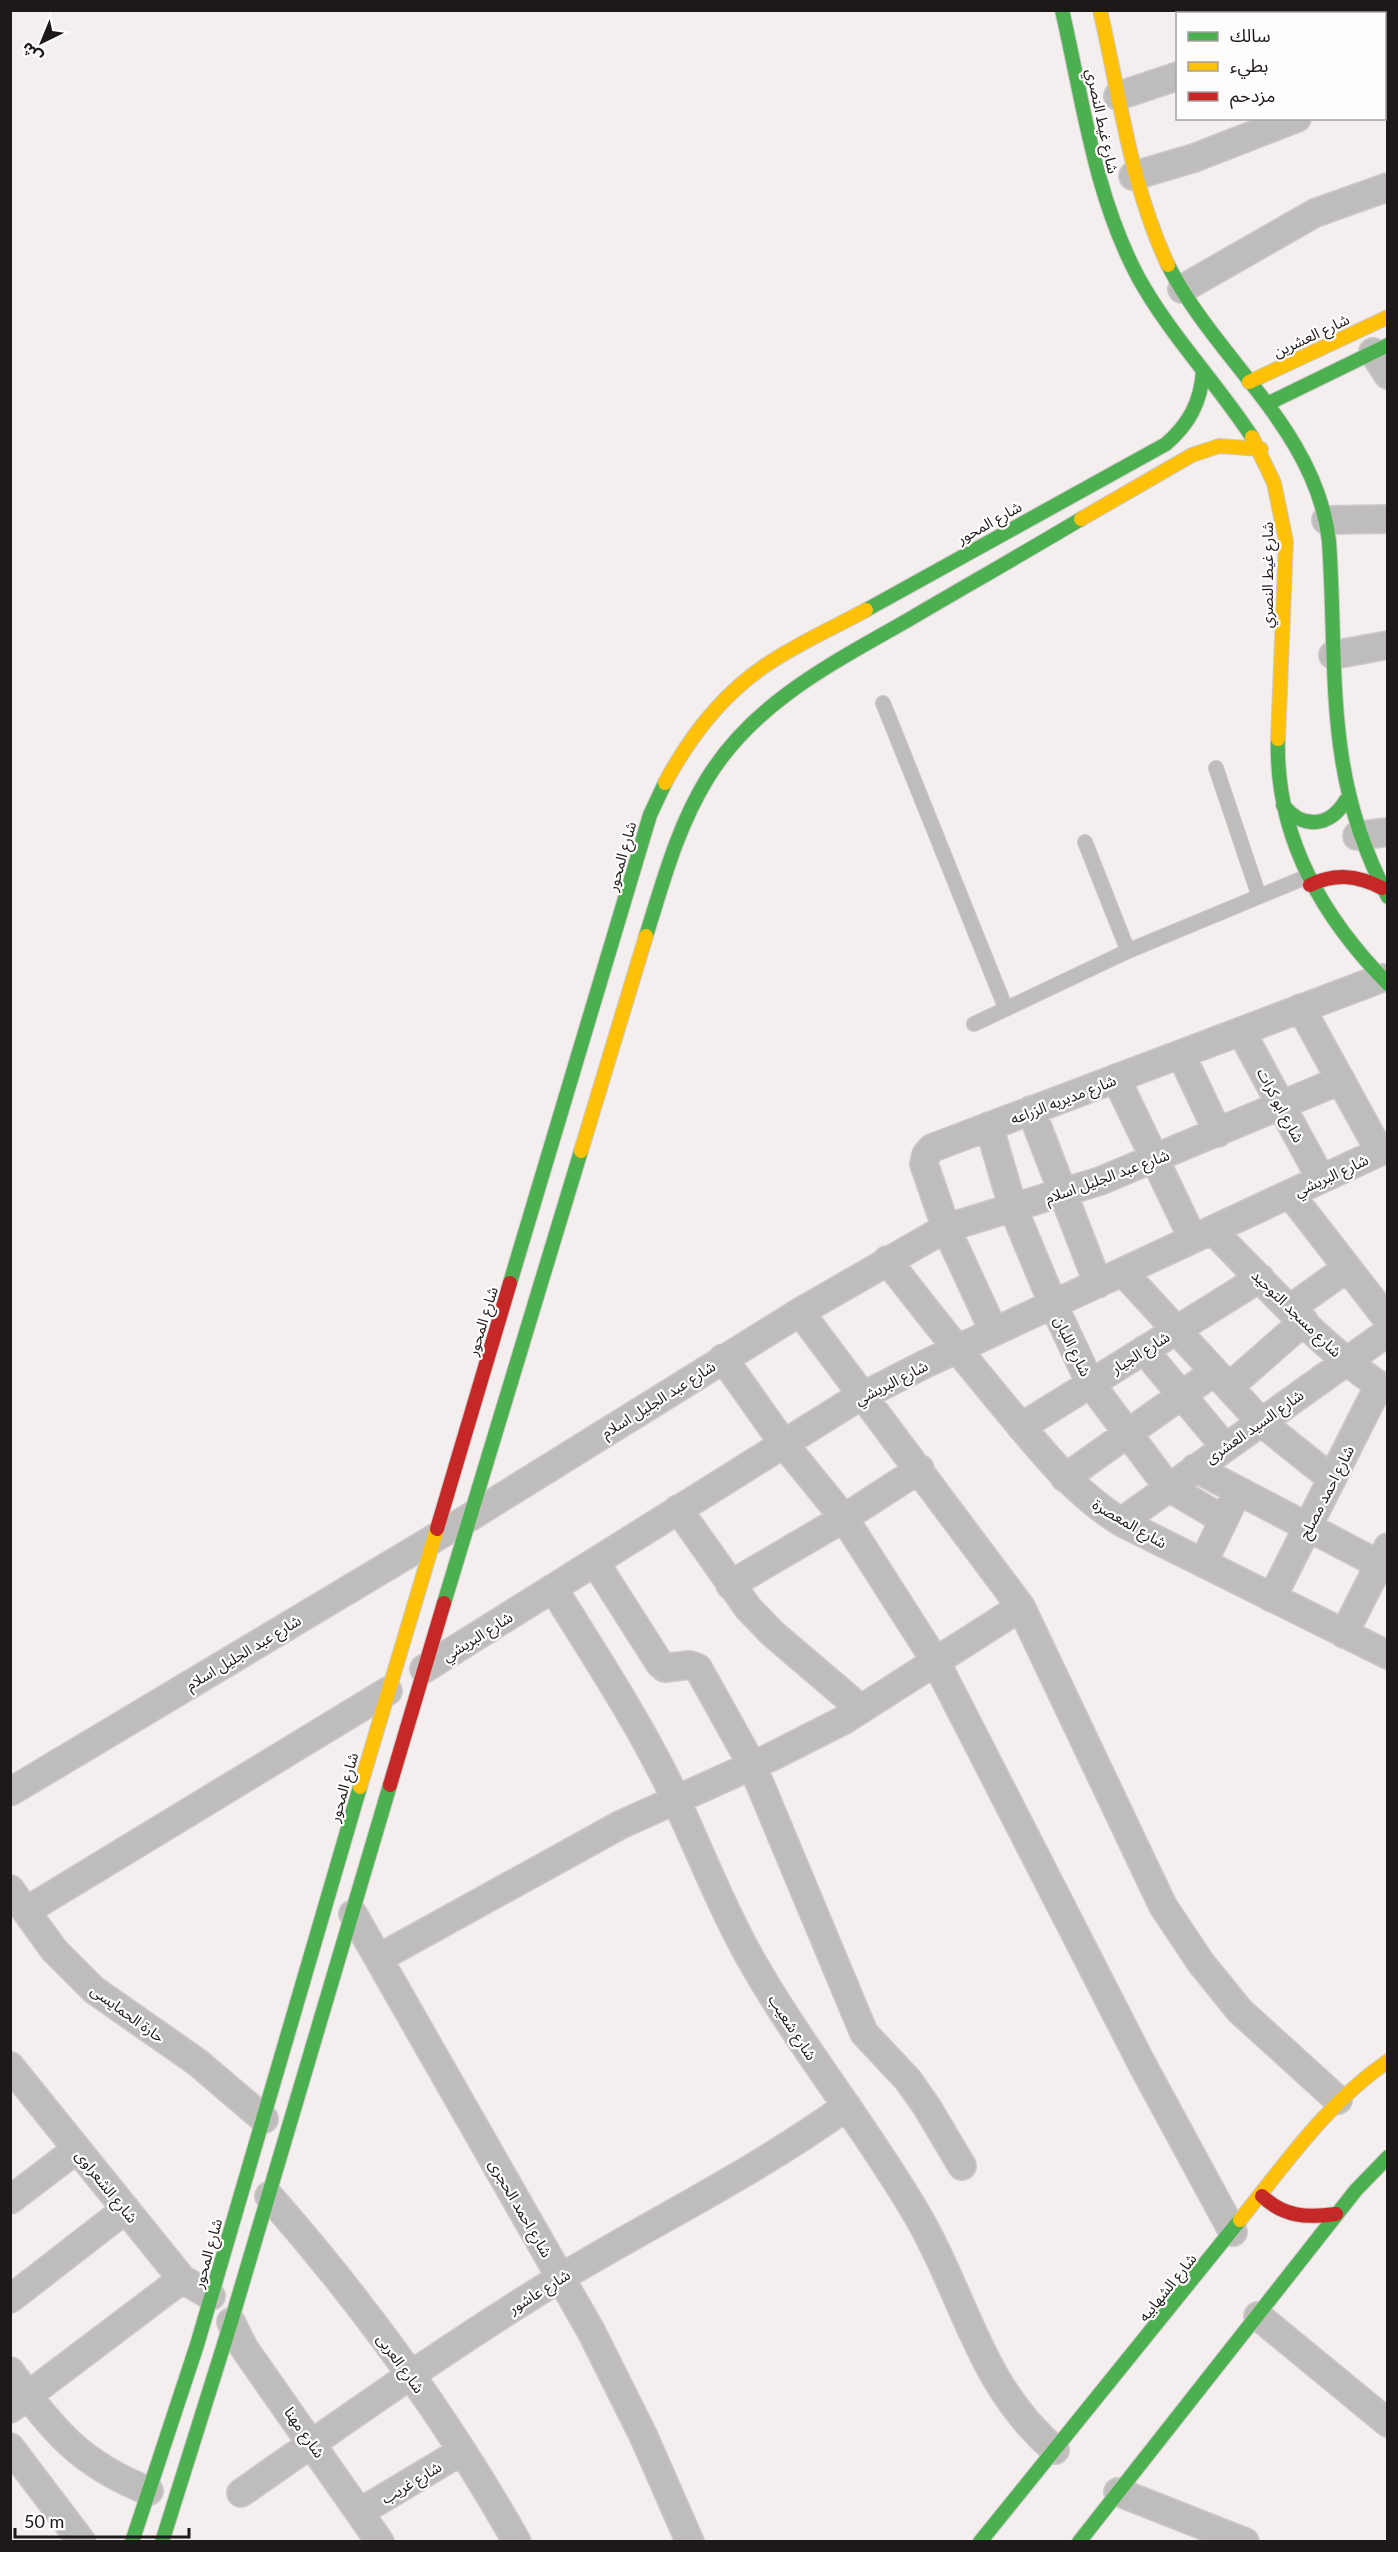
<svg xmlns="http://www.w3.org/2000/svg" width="1398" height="2552" font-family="Lato,'Noto Sans Arabic',sans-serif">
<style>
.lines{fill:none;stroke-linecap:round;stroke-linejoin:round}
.lane-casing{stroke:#ccc9c8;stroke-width:16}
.street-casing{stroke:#ccc9c8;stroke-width:30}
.fast-casing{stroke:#ccc9c8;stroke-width:16}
.slow-casing{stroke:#ccc9c8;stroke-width:16}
.jam-casing{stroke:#ccc9c8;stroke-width:16}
.lane{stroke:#bebdbc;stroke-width:14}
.street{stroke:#bebdbc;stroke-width:27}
.fast{stroke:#4caf50;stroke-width:14}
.slow{stroke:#ffc107;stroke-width:14}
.jam{stroke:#c62828;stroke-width:14}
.labels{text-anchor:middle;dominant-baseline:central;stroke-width:4.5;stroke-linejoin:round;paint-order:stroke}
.street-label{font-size:15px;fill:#1c1918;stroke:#fefdfc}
</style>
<rect width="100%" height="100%" fill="#f4efee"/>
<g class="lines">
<defs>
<path id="lane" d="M883,703l123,306
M1216,768l43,128
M1085,842l43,109
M974,1024l154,-73 178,-74"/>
<path id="street" d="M1307,10l1,4
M1384,78l4,-1
M1118,96l60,-20
M1133,176l61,-18 103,-40
M1182,289l133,-76 73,-26
M1373,352l15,23
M1326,520l62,-1
M1333,655l55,-10
M1357,836l31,-4
M1301,1008l79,144
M1241,1031l80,148
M1181,1054l37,79
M1116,1078l77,161
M1031,1110l67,174
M989,1126l24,82 40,96 37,79 78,104 56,33
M1290,1194l98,126
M1212,1230c54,54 111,120 176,161
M887,1260c38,49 77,98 117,146 36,43 69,86 117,116l267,133
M1123,1272l138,150 71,57
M1291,1308l56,-40
M800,1312l221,295 142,299 38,57 39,48 98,89
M994,1332l-48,-104 -22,-64 2,-9 6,-7 450,-170
M1144,1350l81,97
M723,1358l60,85 61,75 92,144 207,404 90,166
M1229,1387l75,-66
M1021,1427l239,-149
M1195,1468l193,101
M1065,1478l149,-106
M678,1509l70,99 24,25 89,76
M1121,1522l267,-190
M595,1562l65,102 5,4 25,-3 8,3 54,97 112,268 44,47 19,27 35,59
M1203,1563l28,-58
M730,1585l114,-67 76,-49
M553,1588c39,63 80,125 113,191 29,59 51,120 83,177 51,91 118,172 170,262 47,82 61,168 136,232
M1272,1598l107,-213
M1344,1634l44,-87
M424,1669l425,-266 76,-39 463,-216
M10,1792l460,-275 330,-205 146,-84 154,-47 241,-101
M10,1889l44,61 40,40 103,72 67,57
M26,1911l362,-220
M353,1914l238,417 52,104 47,107
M379,1958l241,-133 151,-68 73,-37 177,-113
M10,2066l172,213 29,17
M269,2196c93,106 178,222 248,346
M10,2200l67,-51
M10,2299l116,-90
M1258,2316l130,107
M231,2322l13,26 136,194
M10,2371c41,58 71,94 139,120
M10,2409l172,-130
M10,2447l72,95
M1118,2492l127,50
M241,2493c106,-74 211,-149 321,-216 95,-57 195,-106 285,-171
M360,2512l102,-61"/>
<path id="fast" d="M1062,10c21,91 32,184 76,267 32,58 78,105 114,160
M1168,265c48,95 148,164 161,276 9,132 -6,234 59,356
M1267,404l121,-59
M866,610l300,-166c23,-20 35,-42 37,-73
M1278,739c-3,97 44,178 110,245
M1283,805c20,25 47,22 63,-5
M646,936c17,-54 31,-108 61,-157 47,-77 126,-116 201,-159 58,-34 116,-67 173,-101
M510,1283l140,-468 15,-32
M444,1603l137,-452
M132,2542l65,-197 163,-558
M162,2542l69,-220 159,-537
M980,2542l260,-322
M1079,2542l277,-352 32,-33"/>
<path id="slow" d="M1100,10c20,86 30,174 68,255
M1249,382l139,-65
M1252,437l22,46 12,58 -8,198
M1081,519l111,-64 27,-9 42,3
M665,783c24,-45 58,-89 101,-118 31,-21 67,-37 100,-55
M581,1151l65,-215
M360,1787l77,-258
M1240,2220c46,-57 87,-117 148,-159"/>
<path id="jam" d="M1310,885c25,-12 47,-10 72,3
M437,1529l73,-246
M390,1785l54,-182
M1262,2196c22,21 45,22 74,18"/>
</defs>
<!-- lane casing -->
<use href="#lane" class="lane-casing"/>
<!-- street casing -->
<use href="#street" class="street-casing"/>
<!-- fast casing -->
<use href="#fast" class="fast-casing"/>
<!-- slow casing -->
<use href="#slow" class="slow-casing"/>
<!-- jam casing -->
<use href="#jam" class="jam-casing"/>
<!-- lane -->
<use href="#lane" class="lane"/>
<!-- street -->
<use href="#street" class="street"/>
<!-- fast -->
<use href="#fast" class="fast"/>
<!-- slow -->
<use href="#slow" class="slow"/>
<!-- jam -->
<use href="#jam" class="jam"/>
</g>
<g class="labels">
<!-- street labels -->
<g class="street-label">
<text transform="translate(1103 121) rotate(78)">شارع غيط النصري</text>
<text transform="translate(1311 335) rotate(-25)">شارع العشرين</text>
<text transform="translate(989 522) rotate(-29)">شارع المحور</text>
<text transform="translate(1267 575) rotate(-90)">شارع غيط النصري</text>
<text transform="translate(621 856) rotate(-74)">شارع المحور</text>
<text transform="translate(1063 1099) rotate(-21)">شارع مديريه الزراعه</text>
<text transform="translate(1281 1105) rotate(62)">شارع ابو كرات</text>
<text transform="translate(1331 1175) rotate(-25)">شارع البريشي</text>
<text transform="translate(1107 1176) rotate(-20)">شارع عبد الجليل اسلام</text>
<text transform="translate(1297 1313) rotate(44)">شارع مسجد التوحيد</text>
<text transform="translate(482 1321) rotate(-73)">شارع المحور</text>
<text transform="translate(1073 1346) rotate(64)">شارع اللبان</text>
<text transform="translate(1140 1352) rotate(-32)">شارع الجيار</text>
<text transform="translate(891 1382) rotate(-27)">شارع البريشي</text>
<text transform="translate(658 1399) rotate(-32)">شارع عبد الجليل اسلام</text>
<text transform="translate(1254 1426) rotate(-35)">شارع السيد العشرى</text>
<text transform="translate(1326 1492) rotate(-63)">شارع احمد مصلح</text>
<text transform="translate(1130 1523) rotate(30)">شارع المعصرة</text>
<text transform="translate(477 1636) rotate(-32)">شارع البريشي</text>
<text transform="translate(243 1652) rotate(-31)">شارع عبد الجليل اسلام</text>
<text transform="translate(343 1787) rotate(-74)">شارع المحور</text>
<text transform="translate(128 2013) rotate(36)">حارة الحمايسى</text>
<text transform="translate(793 2027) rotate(57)">شارع شعيب</text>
<text transform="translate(107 2186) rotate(51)">شارع الشعراوى</text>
<text transform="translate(521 2208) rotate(60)">شارع احمد الحجرى</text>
<text transform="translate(207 2253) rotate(-74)">شارع المحور</text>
<text transform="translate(1167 2287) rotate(-51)">شارع الشهابيه</text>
<text transform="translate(539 2291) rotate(-32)">شارع عاشور</text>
<text transform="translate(401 2363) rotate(54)">شارع العربى</text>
<text transform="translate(305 2432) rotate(55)">شارع مهنا</text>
<text transform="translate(411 2482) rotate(-31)">شارع غريب</text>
</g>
</g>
<!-- border -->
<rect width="1398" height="2552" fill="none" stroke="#1c1918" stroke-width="24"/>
<!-- legend -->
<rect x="1176" y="12" width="210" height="108" fill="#fefdfc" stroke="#a4a2a1" stroke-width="1.5"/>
<rect x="1188" y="32" width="30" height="9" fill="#4caf50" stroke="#a4a2a1" stroke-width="1.5"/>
<text x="1230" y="42" font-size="18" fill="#1c1918">سالك</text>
<rect x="1188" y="62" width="30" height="9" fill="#ffc107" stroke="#a4a2a1" stroke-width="1.5"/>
<text x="1230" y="72" font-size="18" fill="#1c1918">بطيء</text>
<rect x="1188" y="92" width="30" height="9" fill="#c62828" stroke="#a4a2a1" stroke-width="1.5"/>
<text x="1230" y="102" font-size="18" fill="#1c1918">مزدحم</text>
<!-- north arrow -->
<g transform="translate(42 42) rotate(223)" stroke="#fefdfc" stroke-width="4.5" paint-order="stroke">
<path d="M0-4.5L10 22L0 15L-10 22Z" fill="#1c1918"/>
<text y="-9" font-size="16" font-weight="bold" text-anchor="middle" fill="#1c1918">ش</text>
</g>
<!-- scale -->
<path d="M15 2528v9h174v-9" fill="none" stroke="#1c1918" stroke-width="3"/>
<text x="24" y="2528" font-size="18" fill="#1c1918" stroke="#fefdfc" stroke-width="4.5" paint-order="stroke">50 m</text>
</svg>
